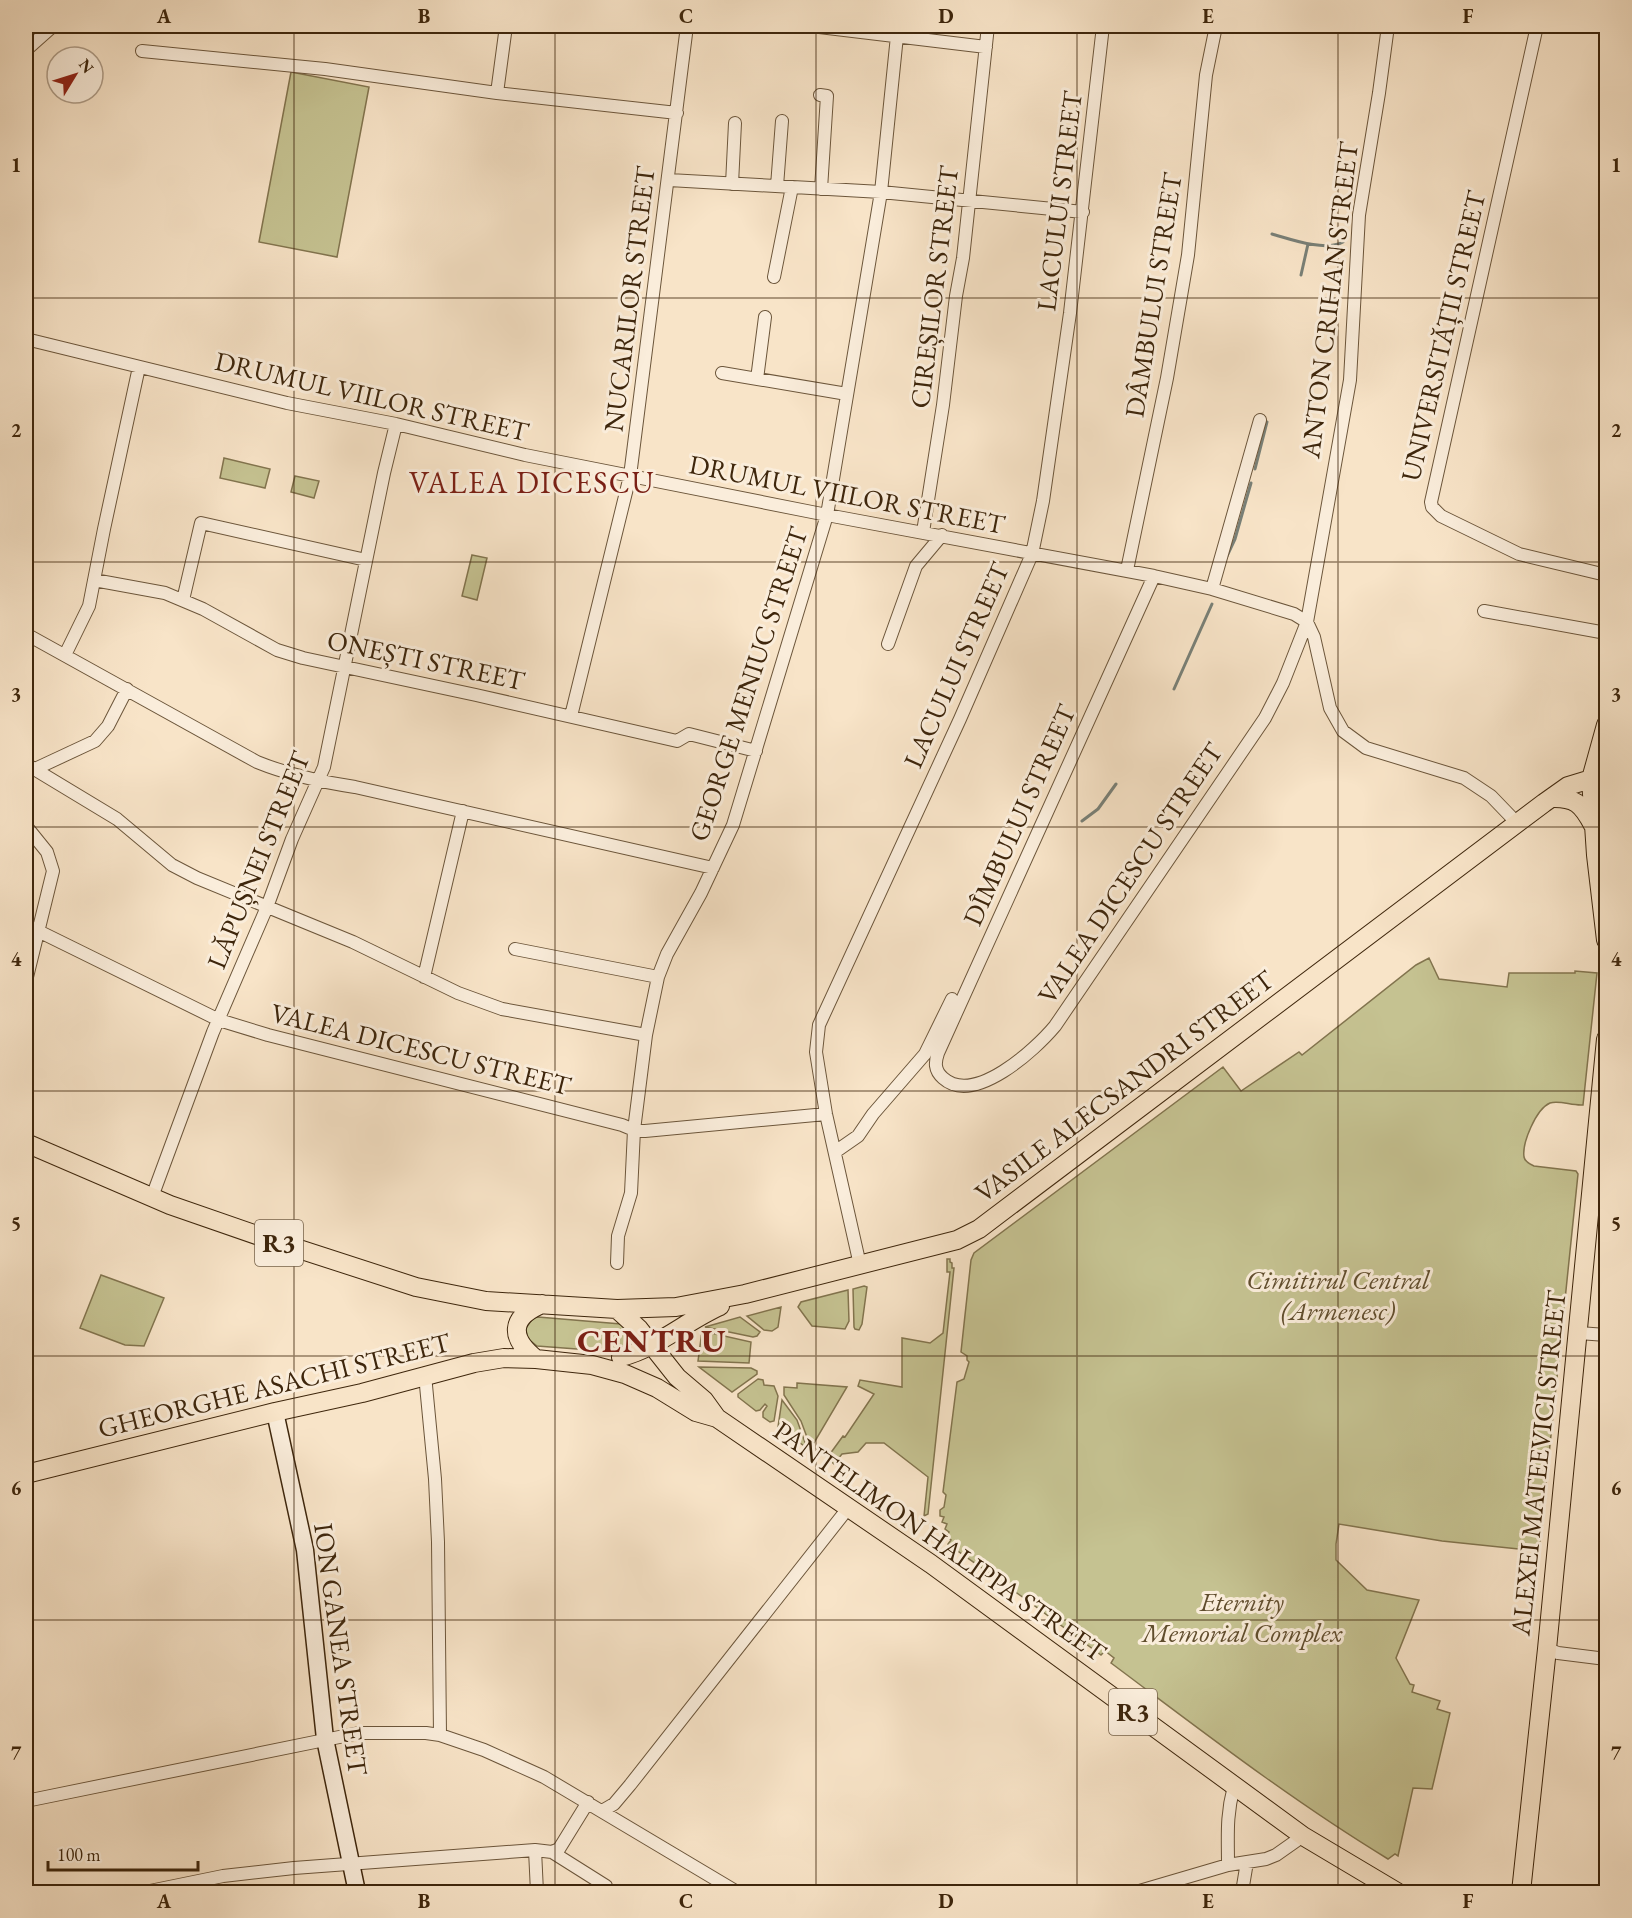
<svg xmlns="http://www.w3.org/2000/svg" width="1632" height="1918" font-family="'EB Garamond',serif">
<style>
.green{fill:#c5c291;stroke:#82744e;stroke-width:1.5}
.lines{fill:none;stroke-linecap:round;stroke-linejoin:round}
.stream{stroke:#798077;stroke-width:3}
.street-casing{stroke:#6c563b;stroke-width:14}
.secondary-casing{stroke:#3e260c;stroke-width:19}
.primary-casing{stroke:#3e260c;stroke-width:20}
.street{stroke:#faeddb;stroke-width:12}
.secondary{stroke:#faeddb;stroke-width:16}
.primary{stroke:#f8e4c8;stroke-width:18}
.grid{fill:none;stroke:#3e260c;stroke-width:1.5;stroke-opacity:0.55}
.labels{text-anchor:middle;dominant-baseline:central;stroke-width:6;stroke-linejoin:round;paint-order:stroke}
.shield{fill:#faeddb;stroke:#76624a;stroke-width:1.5}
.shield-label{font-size:26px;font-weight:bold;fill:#3e260c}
.street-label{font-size:27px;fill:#3e260c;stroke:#faeddb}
.park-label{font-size:27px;font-style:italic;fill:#604d2d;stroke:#faeddb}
.quarter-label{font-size:30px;letter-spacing:1.5px;fill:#7a1f14;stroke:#faeddb}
.district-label{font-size:33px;font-weight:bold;letter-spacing:1.5px;fill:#7a1f14;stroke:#faeddb}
.neatline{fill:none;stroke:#3e260c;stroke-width:2}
.grid-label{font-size:20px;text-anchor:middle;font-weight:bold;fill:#3e260c}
</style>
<rect width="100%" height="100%" fill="#f8e4c8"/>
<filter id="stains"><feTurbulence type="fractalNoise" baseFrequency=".00333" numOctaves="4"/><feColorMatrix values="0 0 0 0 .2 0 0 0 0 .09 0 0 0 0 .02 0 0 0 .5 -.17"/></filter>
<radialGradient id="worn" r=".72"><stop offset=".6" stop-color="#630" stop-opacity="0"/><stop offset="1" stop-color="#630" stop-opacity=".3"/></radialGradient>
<!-- green -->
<path class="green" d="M291,72l78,15 -32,170 -78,-15z
M224,458l46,11 -5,19 -45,-10z
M295,476l24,5 -5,17 -23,-6z
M472,555l15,3 -10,42 -15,-4z
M1429,958l10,21 68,8 2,-14h66v-2l22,2 -14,132c-11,1 -23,-5 -33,-2 -14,6 -28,40 -26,54 1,5 5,7 10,9l42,5 2,3 -39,377 -97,-10 -103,-17 -3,20v16l31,30 52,10 -23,58 14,26 4,1 -2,7 28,9 -3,8 13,4 -18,76 -19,-1 -15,68 -3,-2 -7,5c-97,-59 -186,-128 -277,-196l3,-5 -9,-7 -4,4 -66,-49 3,-5 -10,-8 -4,5 -76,-54 3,-4 -4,-3 2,-5 -4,-3 2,-5 -5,-2 2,-5 -4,-1v-6l4,-3 2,-12 -3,-3 14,-110 7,-3 5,-17 -2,-2v-4l-6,-4 10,-92 3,-7 249,-186 18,24 58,-39 3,3 114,-90z
M947,1259h3v3l2,1v5h2l-26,246 -4,2 4,-39 -44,-34h-18l-8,9 -16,2 -8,10 -7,-6 16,-22 2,1 29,-43 -16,-8 2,-6 42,7v-49l28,5 13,-10 7,-61h-3z
M101,1275l63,23 -20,48 -19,-1 -45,-17z
M864,1286l3,1 -5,37 -3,6 -4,-1 -1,-2 -1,-38z
M848,1290l1,31 -4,8 -33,-3 -14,-19 3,-5z
M781,1307l-3,20 -6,4 -8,-1 -17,-14z
M538,1317l83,7 5,5 3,13 -4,6 -8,4 -80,-6 -10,-8 -1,-10 7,-10z
M740,1317l20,15 -3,4 -4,1 -48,-10z
M702,1331l49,11 -2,21 -51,-2z
M699,1367l52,1 6,3v3l-25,18z
M758,1379l5,1 1,5 10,1 4,10 -4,25 -4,1 -7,-5v-5l4,-6 -2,-2 -5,6 -4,1 -18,-14v-3z
M797,1383l50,4 -36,61 -10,-27 -17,-26v-8l13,1z
M782,1400l15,20 10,28 -29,-21z"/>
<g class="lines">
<!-- stream -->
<path class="stream" d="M1272,234c18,5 53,18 71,8l4,-8
M1301,275l7,-31
M1255,469l12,-47
M1227,556l8,-17 16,-56
M1174,689l38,-85
M1082,821l16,-12 18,-25"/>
<defs>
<path id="street" d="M811,26l175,21
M1537,26l-106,476 1,5 9,9 78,38 87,21
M26,50l27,-24
M142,51l183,18 172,24 180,20
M497,93l9,-67
M820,95l7,1 -6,93
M669,180l212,12 202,20
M732,184l3,-61
M777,186l5,-65
M774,277l18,-90
M26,339l261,64 109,21 129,31 302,60 327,61 58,13 82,25 13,8 7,15 16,71 13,23 23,17 98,30 27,18 26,27
M722,373l125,21
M757,379l8,-62
M923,532l20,-127 13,-109 7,-38 25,-232
M1127,570l40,-192 21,-123 18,-180 10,-49
M1154,576l-216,477c-3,9 -4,17 5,25 31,28 92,-28 112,-52l210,-308 18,-35 24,-61 43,-242 9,-165 20,-122 9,-67
M94,580l71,13 38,16 74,41 26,8 173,37 201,46 12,-7 67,17
M1212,589l48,-169
M183,600l18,-77 165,37
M1484,611l122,22
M26,634l231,128c32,13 64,20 98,25l358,81
M888,644l28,-78 26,-31
M65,655l24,-49 15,-77 35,-162
M571,716l59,-240 57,-450
M26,764l91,55 55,46 25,13 156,64 105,51 44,16 144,26
M35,769l60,-28 13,-15 19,-37
M26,826l21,26 6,19 -27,110
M26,925l193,95 49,15 354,90 12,5 11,1 181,-17
M515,949l143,28
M424,977l39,-166
M835,1152l23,-16 15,-22 52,-60 27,-55
M152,1197l61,-165 54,-125 25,-68 32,-72 60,-294 12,-49
M617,1263l1,-27 13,-43 3,-63 12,-95 12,-58 9,-23 34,-61 32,-68 94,-310 54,-323 16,-156
M860,1265l-34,-151 -10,-62 3,-27 141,-306 72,-165 11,-53 27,-188 33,-287
M1579,1333l27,2
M425,1375l10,104 3,63 2,193
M1547,1649l11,4 48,6
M26,1801l333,-68h67l14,2 44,15 60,27 193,115
M602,1811l12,-7 16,-19 219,-278
M535,1850l2,42
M552,1852l7,-3 29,-47
M1228,1865c0,-30 -2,-49 6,-79
M145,1892l78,-16 71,-8 241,-18 17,2 54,34
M1136,1892l92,-27 38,-6 10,-4 27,-19
M1242,1892l5,-30"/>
<path id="secondary" d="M1591,779l15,2
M275,1412l30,138 20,189 32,153"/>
<path id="primary" d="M1606,725l-15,54 5,76 10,85
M1551,798c24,-1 31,6 42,27
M26,1143l144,62 98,34 148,48 70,14 131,8 59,-2 69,-13 212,-54 22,-11 565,-426 24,-17 23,-7
M617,1309l22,20 38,48 27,23 13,18
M621,1357c36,-9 65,-36 99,-51
M536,1359c-26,-21 -27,-41 6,-55
M26,1474l249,-62 87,-19 112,-30 30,-5 32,1 56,6 33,9 32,14 39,24 21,6 214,146 372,272 94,56
M1521,1892l26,-243 59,-610"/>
</defs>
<!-- street casing -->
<use href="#street" class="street-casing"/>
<!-- secondary casing -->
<use href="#secondary" class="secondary-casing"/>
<!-- primary casing -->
<use href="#primary" class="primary-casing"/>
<!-- street -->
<use href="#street" class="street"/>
<!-- secondary -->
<use href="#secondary" class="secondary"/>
<!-- primary -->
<use href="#primary" class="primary"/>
</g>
<!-- grid -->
<path class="grid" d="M294,26v1866M555,26v1866M816,26v1866M1077,26v1866M1338,26v1866M26,298h1580M26,562h1580M26,827h1580M26,1091h1580M26,1356h1580M26,1620h1580"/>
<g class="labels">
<!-- shield labels -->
<g class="shield">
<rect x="255" y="1220" width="48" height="46" rx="4.5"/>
<rect x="1109" y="1689" width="48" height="46" rx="4.5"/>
</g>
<g class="shield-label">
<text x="279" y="1243">R3</text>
<text x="1133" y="1712">R3</text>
</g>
<!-- street labels -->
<g class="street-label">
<text transform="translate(1059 201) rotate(-83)">LACULUI STREET</text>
<text transform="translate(934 287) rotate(-83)">CIREȘILOR STREET</text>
<text transform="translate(1153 295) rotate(-81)">DÂMBULUI STREET</text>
<text transform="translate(629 299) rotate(-83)">NUCARILOR STREET</text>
<text transform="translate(1329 300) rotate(-83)">ANTON CRIHAN STREET</text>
<text transform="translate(1443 336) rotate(-77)">UNIVERSITĂȚII STREET</text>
<text transform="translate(372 396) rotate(13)">DRUMUL VIILOR STREET</text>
<text transform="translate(847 494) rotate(11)">DRUMUL VIILOR STREET</text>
<text transform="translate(426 660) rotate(12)">ONEȘTI STREET</text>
<text transform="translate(956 665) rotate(-66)">LACULUI STREET</text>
<text transform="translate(748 684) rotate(-72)">GEORGE MENIUC STREET</text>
<text transform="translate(1019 815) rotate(-66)">DÎMBULUI STREET</text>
<text transform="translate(258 860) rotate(-68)">LĂPUȘNEI STREET</text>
<text transform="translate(1130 873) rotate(-56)">VALEA DICESCU STREET</text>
<text transform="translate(421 1049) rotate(14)">VALEA DICESCU STREET</text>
<text transform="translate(1124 1086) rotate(-37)">VASILE ALECSANDRI STREET</text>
<text transform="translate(274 1385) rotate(-14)">GHEORGHE ASACHI STREET</text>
<text transform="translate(1538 1463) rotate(-84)">ALEXEI MATEEVICI STREET</text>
<text transform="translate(940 1541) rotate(35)">PANTELIMON HALIPPA STREET</text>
<text transform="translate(341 1649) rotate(82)">ION GANEA STREET</text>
</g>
<!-- park labels -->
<g class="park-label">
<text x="1338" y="1279">Cimitirul Central<tspan x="1338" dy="31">(Armenesc)</tspan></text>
<text x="1242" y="1601">Eternity<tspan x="1242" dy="31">Memorial Complex</tspan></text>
</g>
<!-- quarter labels -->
<g class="quarter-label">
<text x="532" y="482">VALEA DICESCU</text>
</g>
<!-- district labels -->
<g class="district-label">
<text x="652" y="1340">CENTRU</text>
</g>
</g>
<!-- margin -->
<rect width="1632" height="1918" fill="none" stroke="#f8e4c8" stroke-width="66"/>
<!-- north arrow -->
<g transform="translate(75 75) rotate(52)"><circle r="28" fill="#faeddb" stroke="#af9d88" stroke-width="1.5"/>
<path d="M0-4.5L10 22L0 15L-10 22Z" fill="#8f2418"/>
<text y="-9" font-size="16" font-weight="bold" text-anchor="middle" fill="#3e260c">N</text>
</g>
<!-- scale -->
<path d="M48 1861v9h150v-9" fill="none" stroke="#3e260c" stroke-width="3"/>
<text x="57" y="1861" font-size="18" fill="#3e260c" stroke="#faeddb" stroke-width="4.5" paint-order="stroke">100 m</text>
<rect x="33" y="33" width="1566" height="1852" class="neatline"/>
<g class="grid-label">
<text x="164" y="23">A</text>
<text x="424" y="23">B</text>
<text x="686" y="23">C</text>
<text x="946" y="23">D</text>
<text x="1208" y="23">E</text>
<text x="1468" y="23">F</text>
<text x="16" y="172">1</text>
<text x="1616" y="172">1</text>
<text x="16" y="437">2</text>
<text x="1616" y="437">2</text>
<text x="16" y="701">3</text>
<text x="1616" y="701">3</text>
<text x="16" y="966">4</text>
<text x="1616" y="966">4</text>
<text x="16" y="1230">5</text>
<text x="1616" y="1230">5</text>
<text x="16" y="1495">6</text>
<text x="1616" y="1495">6</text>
<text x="16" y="1760">7</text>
<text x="1616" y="1760">7</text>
<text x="164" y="1908">A</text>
<text x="424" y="1908">B</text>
<text x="686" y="1908">C</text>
<text x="946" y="1908">D</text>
<text x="1208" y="1908">E</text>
<text x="1468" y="1908">F</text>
</g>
<rect width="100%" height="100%" filter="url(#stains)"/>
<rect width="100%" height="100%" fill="url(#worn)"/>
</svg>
